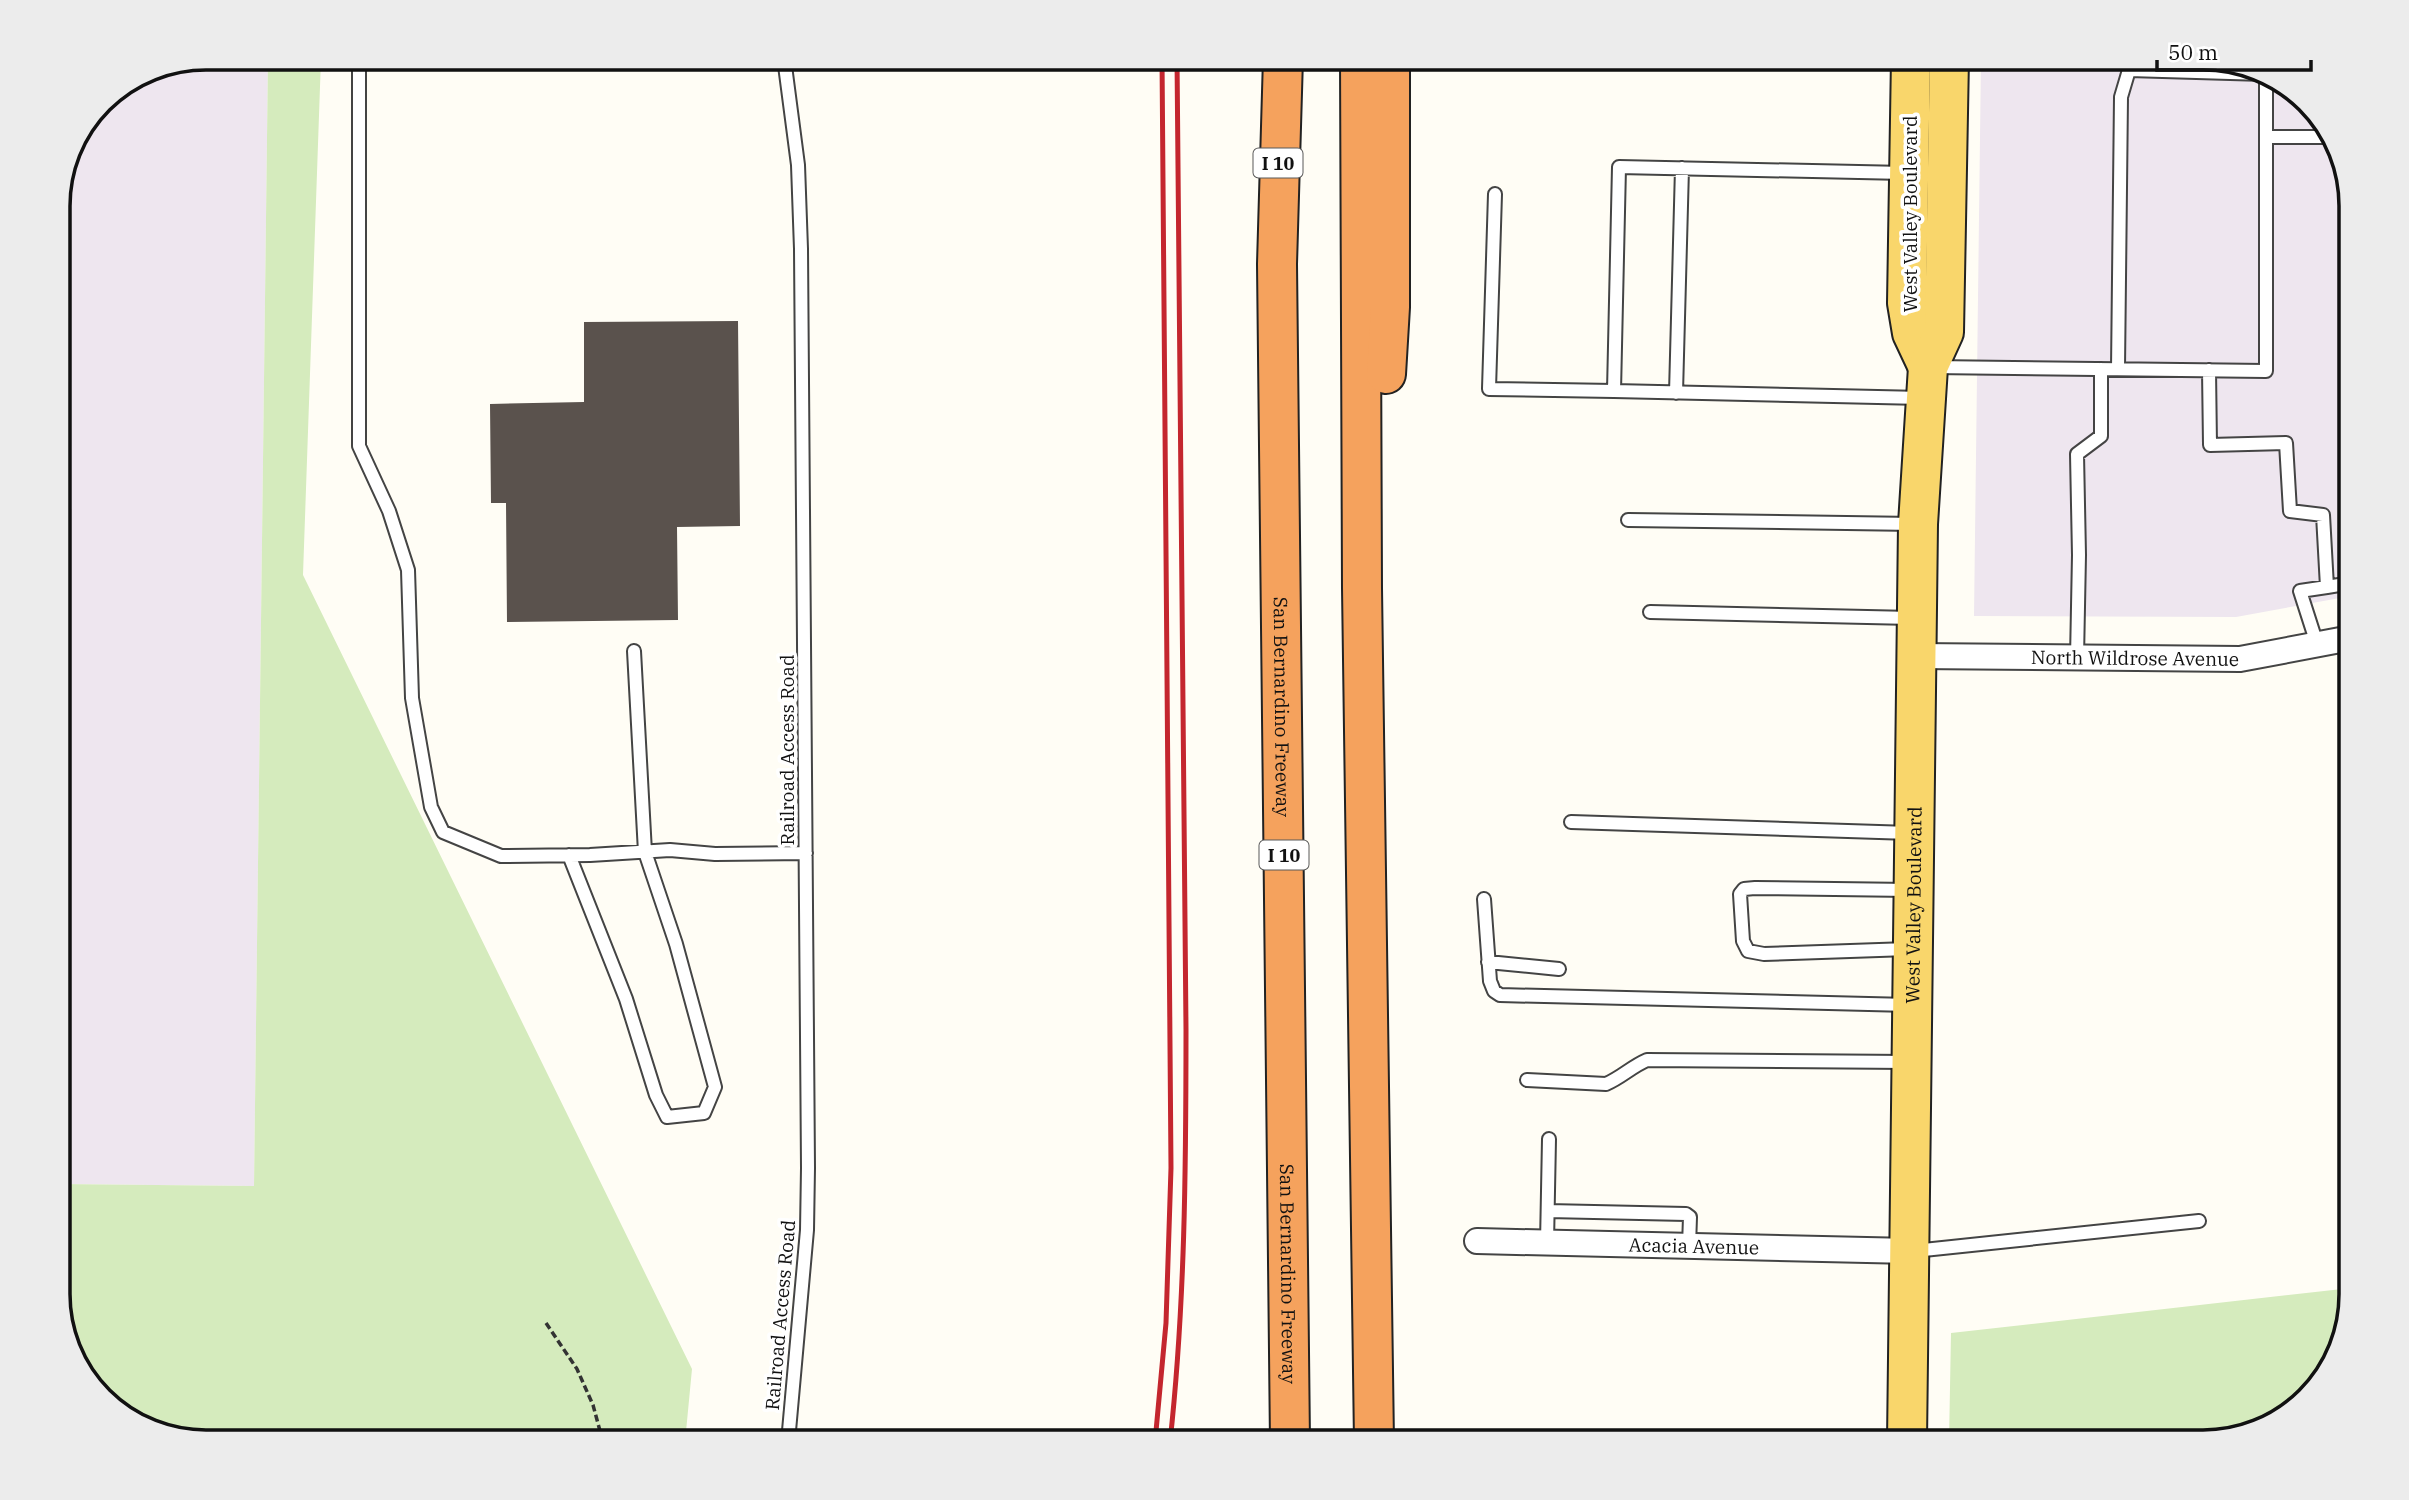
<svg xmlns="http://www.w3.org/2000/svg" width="2409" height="1500" font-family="'IBM Plex Serif',serif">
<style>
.industrial{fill:#eee6ef}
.green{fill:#d5ebbd}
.building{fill:#5a524d}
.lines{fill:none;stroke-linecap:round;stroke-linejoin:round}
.service-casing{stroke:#444;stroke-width:16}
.minor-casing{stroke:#444;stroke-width:28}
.primary-casing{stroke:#222;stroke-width:42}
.motorway-casing{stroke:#222;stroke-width:42}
.path{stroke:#333;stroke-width:3.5;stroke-dasharray:7 3.5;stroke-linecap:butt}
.service{stroke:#fff;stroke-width:12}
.minor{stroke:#fff;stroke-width:24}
.primary{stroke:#f9d66b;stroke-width:38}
.motorway{stroke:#f5a25d;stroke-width:38}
.rail{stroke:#c4262e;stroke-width:5}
.labels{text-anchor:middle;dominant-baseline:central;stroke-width:7;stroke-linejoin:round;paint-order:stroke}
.shield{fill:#fff;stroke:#585858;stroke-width:2}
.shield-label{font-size:18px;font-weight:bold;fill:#111}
.street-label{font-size:19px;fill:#111;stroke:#fff}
.rim{fill:none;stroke:#111;stroke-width:3.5}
</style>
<rect width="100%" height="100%" fill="#fffdf5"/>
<!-- industrial -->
<path class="industrial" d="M206,58h62l-14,1128 -196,-2v-987l11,-48 32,-48 49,-32z
M1981,58h222l74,20 54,54 20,65v399l-115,21 -262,-1z"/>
<!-- green -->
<path class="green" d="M268,58h53l-18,517 389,794 -7,73h-479l-74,-20 -54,-54 -20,-65v-119l196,2z
M2351,1288l-20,80 -54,54 -74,20h-254l2,-109z"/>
<!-- building -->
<path class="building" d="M738,321l2,205 -63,1 1,93 -171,2 -1,-119h-15l-1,-99 94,-2v-80z"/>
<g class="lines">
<defs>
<path id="service" d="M359,58v388l30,65 19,59 4,128 19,109 12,25 58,24 89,-1 80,-5 45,4 91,-1
M784,58l14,107 3,84 7,919 -1,62 -19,212
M2266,137h67
M1905,173l-286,-6 -5,224 308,7
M1495,194l-6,195 125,2
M1932,367l334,4v-296
M2118,369l3,-272 8,-27 135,4
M2209,370l1,75 76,-2 4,68 33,4 4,72 -27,4 17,53
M1676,393l6,-225
M1628,520l287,4
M2327,587l24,-4
M1650,612l262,6
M2077,658l2,-103 -2,-101 24,-18v-67
M1571,822l339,11
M569,855l57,144 30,96 11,22 37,-4 11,-26 -39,-143 -31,-92 -11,-201
M1484,899l6,82 4,10 6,4 409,10
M1908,949l-144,5 -16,-3 -5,-10 -3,-47 4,-5 11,-1 155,2
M1488,962l71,7
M1527,1080l79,4c16,-7 25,-17 41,-24l262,2
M1548,1211l138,3 4,3 -1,29
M1547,1243l2,-104
M1914,1251l285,-30"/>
<g id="minor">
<path id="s1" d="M1916,656l324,3 111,-21"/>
<path id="s2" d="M1477,1241l434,10"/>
</g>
<g id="primary">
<path d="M1911,58l-4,245 5,30 16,34"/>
<path id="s3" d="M1907,1442l11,-918 10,-157 16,-35 5,-274"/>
</g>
<g id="motorway">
<path id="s4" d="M1283,58l-6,206 13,1178"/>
<path d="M1360,58l2,530 12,854"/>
<path d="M1386,374l4,-67v-249"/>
</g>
</defs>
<!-- service casing -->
<use href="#service" class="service-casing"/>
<!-- minor casing -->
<use href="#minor" class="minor-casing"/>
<!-- primary casing -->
<use href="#primary" class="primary-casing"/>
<!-- motorway casing -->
<use href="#motorway" class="motorway-casing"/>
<!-- path -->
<path class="path" d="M546,1323l31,46 16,36 10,37"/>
<!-- service -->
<use href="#service" class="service"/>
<!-- minor -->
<use href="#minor" class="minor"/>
<!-- primary -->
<use href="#primary" class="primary"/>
<!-- motorway -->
<use href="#motorway" class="motorway"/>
<!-- rail -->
<path class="rail" d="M1155,1442l11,-119 5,-155 -9,-1110
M1170,1442c15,-137 16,-275 16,-413l-9,-971"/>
</g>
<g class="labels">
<!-- shield labels -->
<g class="shield">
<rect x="1253.5" y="148.5" width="49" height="29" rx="5"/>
<rect x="1259.5" y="840.5" width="49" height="29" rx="5"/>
</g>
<g class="shield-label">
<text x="1278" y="163">I 10</text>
<text x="1284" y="855">I 10</text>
</g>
<!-- street labels -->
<g class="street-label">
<text transform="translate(1910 214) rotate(-90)">West Valley Boulevard</text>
<text stroke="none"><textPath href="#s1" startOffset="219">North Wildrose Avenue</textPath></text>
<text stroke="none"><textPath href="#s4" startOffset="649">San Bernardino Freeway</textPath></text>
<text transform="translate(787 750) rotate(-90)">Railroad Access Road</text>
<text stroke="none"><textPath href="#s3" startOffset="537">West Valley Boulevard</textPath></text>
<text stroke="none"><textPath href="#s2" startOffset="217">Acacia Avenue</textPath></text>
<text stroke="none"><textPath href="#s4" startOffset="1216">San Bernardino Freeway</textPath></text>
<text transform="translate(780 1315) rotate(-85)">Railroad Access Road</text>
</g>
</g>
<!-- crop -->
<path d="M0 0H2409V1500H0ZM206 70H2203A136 136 0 0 1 2339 206V1294A136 136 0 0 1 2203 1430H206A136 136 0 0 1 70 1294V206A136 136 0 0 1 206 70Z" fill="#ececec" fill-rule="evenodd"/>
<path class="rim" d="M206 70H2203A136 136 0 0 1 2339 206V1294A136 136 0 0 1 2203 1430H206A136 136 0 0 1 70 1294V206A136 136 0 0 1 206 70Z"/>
<!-- scale -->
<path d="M2157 60v10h154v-10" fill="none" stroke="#111111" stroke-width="3.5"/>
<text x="2168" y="60" font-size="21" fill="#111111" stroke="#ffffff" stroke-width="5" paint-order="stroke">50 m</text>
</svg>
